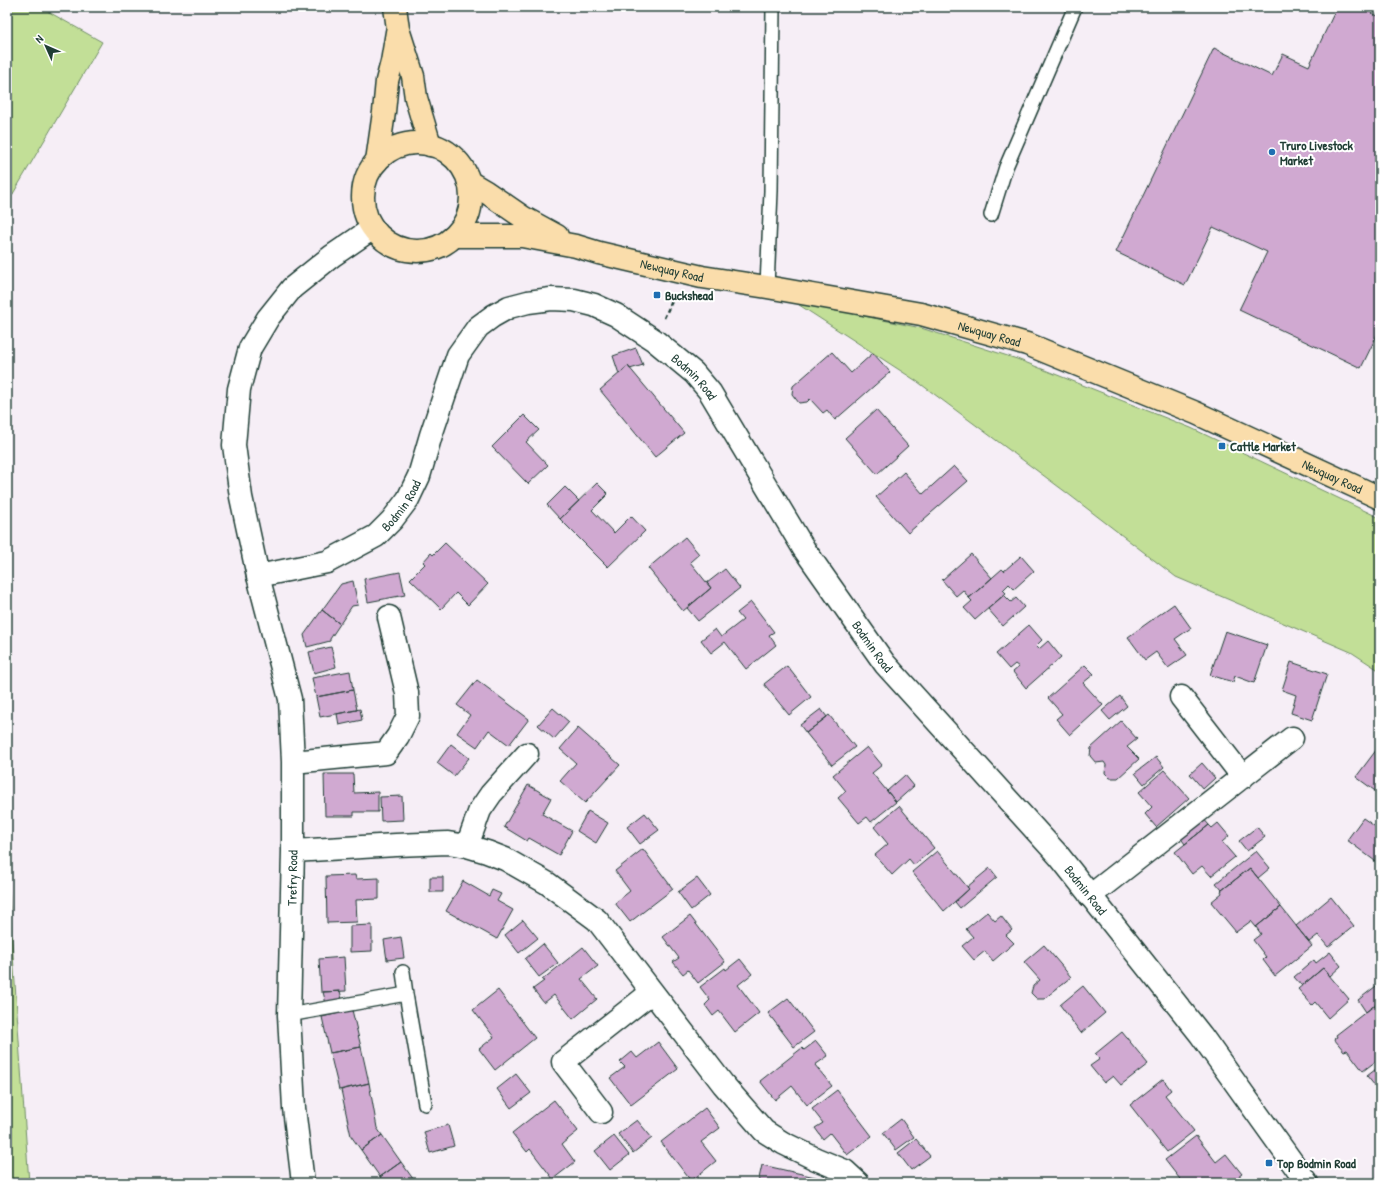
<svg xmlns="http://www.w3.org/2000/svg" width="1387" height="1190" font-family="'Patrick Hand',sans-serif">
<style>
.green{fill:#c2df97;stroke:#708e66}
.building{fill:#d0a9d1;stroke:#1f3d34}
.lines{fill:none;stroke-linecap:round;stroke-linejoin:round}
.service-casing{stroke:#1f3d34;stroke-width:16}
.minor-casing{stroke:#1f3d34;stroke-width:25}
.tertiary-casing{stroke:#1f3d34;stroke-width:25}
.trunk-casing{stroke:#1f3d34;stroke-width:25}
.path{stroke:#1f3d34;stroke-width:2.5;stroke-dasharray:4 3;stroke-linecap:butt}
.service{stroke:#fff;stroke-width:13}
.minor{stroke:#fff;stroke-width:22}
.tertiary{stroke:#fff;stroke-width:22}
.trunk{stroke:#faddab;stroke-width:22}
.poi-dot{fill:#1f6fb2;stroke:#fff;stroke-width:1.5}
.labels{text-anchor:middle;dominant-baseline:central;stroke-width:4;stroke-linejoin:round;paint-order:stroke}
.poi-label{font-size:13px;font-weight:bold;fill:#1f3d34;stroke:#fff;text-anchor:start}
.street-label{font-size:13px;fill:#1f3d34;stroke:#fff}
</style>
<rect width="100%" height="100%" fill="#f6eef6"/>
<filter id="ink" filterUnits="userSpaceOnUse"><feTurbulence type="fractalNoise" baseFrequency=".025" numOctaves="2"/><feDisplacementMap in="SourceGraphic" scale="8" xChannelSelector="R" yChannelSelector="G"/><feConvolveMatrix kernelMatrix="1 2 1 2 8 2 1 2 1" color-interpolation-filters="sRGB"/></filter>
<g filter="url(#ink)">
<!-- green -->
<path class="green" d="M7,7h33l62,35 -95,162z
M793,301l128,27 96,31 174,69 189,90v153l-29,-19 -175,-75 -109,-84 -149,-111z
M7,869l22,314h-22z"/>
<!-- building -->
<path class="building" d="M1337,7h22l21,10v317l-2,-1 -17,35 -122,-58 28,-58 -54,-25 -28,58 -69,-33 98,-204 58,28 11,-22 26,12z
M636,348l7,17 -13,4 -2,-3 -9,8 -6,-18z
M832,352l19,21 22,-20 17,19 -55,48 -8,-10 -4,3 -13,-14 -3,3 -8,1 -7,-9 1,-8z
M628,366l56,67 -29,24 -55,-67z
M876,410l32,36 -31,28 -32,-36z
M524,415l15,15 -13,12 22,23 -20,19 -36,-37z
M954,466l14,15 -60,52 -32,-36 28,-25 19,22z
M597,483l11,11 -16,16 22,23 17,-17 14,15 -37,36 -48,-48z
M565,487l14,14 -19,18 -13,-14z
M685,537l14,17 -9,8 21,26 -28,23 -35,-43z
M445,543l43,41 -20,21 -12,-12 -15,16 -31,-30 15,-15 -2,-2 8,-9 2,2z
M971,554l21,24 -23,20 -6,-8 -7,6 -14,-16z
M1021,556l13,15 -20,18 -5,-5 -6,6 3,3 -31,27 -11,-12 8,-7 -3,-3 33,-29 2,2z
M725,569l15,19 -42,33 -11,-13 24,-20 -4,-5z
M400,572l5,23 -37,7 -4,-23z
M353,581l5,24 -6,1 -12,18 -18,-14 19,-26z
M1004,595l7,7 5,-4 8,9 -21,19 -15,-17z
M751,602l23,30 -5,3 7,10 -30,24 -21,-27 -14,11 -10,-13 14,-11 6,8 22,-17 -6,-7z
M1174,604l17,24 -16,11 12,16 -19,13 -12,-16 -11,8 -17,-23z
M322,610l18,14 -10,15v2l-23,6 -3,-12z
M1029,625l13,15 -6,6 3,3 9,-8 13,16 -35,31 -13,-16 6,-5 -4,-3 -6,5 -13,-15z
M1225,631l42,14 -13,38 -19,-7 -2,6 -23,-7z
M331,647l5,20 -22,6 -5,-21z
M1291,662l36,12 -15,46 -21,-7 5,-18 -14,-5z
M1085,665l9,9 -11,9 20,22 -33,30 -14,-16 6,-5 -14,-16z
M787,666l24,31 -22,18 -25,-31z
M350,671l3,19 -37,7 -4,-19z
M477,680l52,39 -20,26 -20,-15 -12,17 -20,-14 13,-18 -13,-10z
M353,690l4,20 -37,7 -4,-20z
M1120,696l7,10 -17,14 -8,-9z
M553,708l16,14 -15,17 -16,-14z
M360,709l2,11 -23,5 -2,-11z
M821,709l6,8 -21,16 -6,-8z
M829,715l26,32 -23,18 -26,-32z
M1121,721l16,18 -10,8 12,12 -21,19h-8l-5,-5 1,-8 -2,-3 -8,1 -6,-7 1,-8z
M578,728l42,37 -35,38 -25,-22 16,-18 -16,-14z
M451,744l18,14 -15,18 -17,-13z
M1380,745v46l-2,2 -22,-16z
M867,747l15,18 -10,8 24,29 -25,20 -4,-5 -8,6 -21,-25 8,-7 -13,-16z
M1156,757l8,10 -20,17 -9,-11z
M1202,763l13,15 -12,11 -13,-15z
M1164,770l25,28 -33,29 -11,-13 7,-7 -13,-15z
M324,774h29l1,19 24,-1v20h-24v4h-29z
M905,775l9,11 -18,16 -9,-11z
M528,785l23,13 -9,16 30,17 -13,24 -30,-17 -2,3 -23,-14z
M402,796l1,24 -22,1 -1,-24z
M899,806l35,42 -20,17 -5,-6 -17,16 -17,-20 13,-11 -14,-17z
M588,811l20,12 -12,20 -19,-12z
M645,813l14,17 -19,14 -13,-17z
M1202,817l7,8 -24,19 -6,-8z
M1363,818l17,12v32l-1,2 -32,-24z
M1218,823l11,13 -7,6 13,15 -24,19 -9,-10 -10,8 -17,-22 34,-27 3,3z
M1257,827l8,10 -18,14 -8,-10z
M643,849l30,40 -43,33 -15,-19 15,-12 -15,-20z
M937,851l32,38 -25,22 -32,-39z
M1256,851l14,17 -12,10 -8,-10 -28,22 -6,-7z
M990,868l7,9 -37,31 -5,-6 14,-13 -2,-2z
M1250,868l31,39 -25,20 -5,-6 -15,11 -25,-30 11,-9 -1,-2 1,-1z
M355,875l1,4 23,-1v21l-23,1 1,22 -30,1 -1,-47z
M430,877h13v15h-13z
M697,878l13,17 -19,15 -13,-18z
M463,881l26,15 3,-6 9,4 -4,7 16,9 -16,29 -51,-28z
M1331,897l23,29 -26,21 -10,-12 -9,7 -13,-16z
M1281,907l31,39 -37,30 -12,-16 3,-3 -13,-17 8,-6 -5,-7z
M987,912l8,9 6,-5 11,14 -6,5 8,8 -21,18 -8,-10 -11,9 -12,-14 11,-9 -7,-8z
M690,916l35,46 -27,21 -10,-13 -5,4 -10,-12 6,-4 -16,-21z
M523,920l15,18 -19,15 -14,-18z
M372,925v26l-22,1v-26z
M401,937l3,21 -17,2 -3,-20z
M543,944l15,19 -19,14 -14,-18z
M1044,945l27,32 -27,22h-7l-6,-6 2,-7 7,-6 -16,-18z
M583,947l15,19 -17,13 16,20 -24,20 -19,-24 -10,8 -11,-14 11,-8 -2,-1z
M1330,952l11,14 -11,10 -7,-8 -21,18 -8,-9 20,-17 2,3z
M344,957l2,34 -25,1 -2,-33z
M740,959l12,15 -14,11 21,28 -24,19 -16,-21 -6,5 -8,-11 5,-5 -10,-13 25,-19 1,2z
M1323,968l26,31 -21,19 -13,-16 -3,3 -14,-16z
M1380,983v18l-14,11 -8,-12z
M1083,986l22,27 -24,20 -21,-28z
M498,990l37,48 -40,32 -16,-21 15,-12 -21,-27z
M340,991l5,21 -16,3 -6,-23z
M788,998l26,34 -20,15 -26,-34z
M1380,1001v21l-4,3 4,5v28l-17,13 -16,-21 -3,1 -10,-12 3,-2 -1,-2z
M352,1010l9,37 -31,6 -8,-36z
M1122,1032l26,32 -27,21 -8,-9 -9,7 -14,-17 10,-7 -5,-5z
M816,1041l12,15 -13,9 17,21 -25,19 -15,-19 -17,14 -15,-19 42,-33 2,2z
M658,1042l20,27 -47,36 -21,-27 15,-11 -5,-5 12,-10 5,6z
M361,1047l8,36 -30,7 -9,-37z
M1380,1066v16l-5,4 -8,-10z
M516,1074l15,19 -20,15 -14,-19z
M1163,1079l8,11 -6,5 29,36 -27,21 -37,-47z
M1380,1082v10l-5,-6z
M369,1083l8,45 5,7 -21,15 -10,-14 -10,-46z
M837,1090l35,46 -25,19 -17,-22 -7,6 -8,-11 8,-5 -11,-14z
M554,1100l24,31 -16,13 13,18 -22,17 -23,-30 -3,3 -15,-19z
M705,1108l15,20 -19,14 15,19 -25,20 -30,-39z
M901,1119l13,18 -18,13 -13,-17z
M637,1120l15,18 -19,15 -15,-19z
M448,1125l6,21 -24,7 -6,-21z
M382,1135l19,27 -21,15 -19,-27z
M614,1136l15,19 -19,15 -15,-19z
M1196,1136l20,26 10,-8 16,20 -12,9h-47l-18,-23z
M916,1139l14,17 -19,14 -13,-17z
M401,1162l15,21h-31l-5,-6z
M762,1165l62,14 -1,4h-65z
M697,1176l5,7h-14l3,-2z
M924,1177l4,6h-11z"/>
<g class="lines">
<defs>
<path id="service" d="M991,215l15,-48 69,-160
M767,287l4,-96 2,-184
M403,972l3,22 19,110
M289,1015l117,-21"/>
<path id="minor" d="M258,576l32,123 3,63v89l-4,164 5,93 9,75
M1181,697l62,80
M293,762l93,-9 12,-17 10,-20 -1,-23 -18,-76
M467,846l13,-36 11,-16 36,-40
M293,851l103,-6 52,-2 19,3 20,6 18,7 42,24 50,37 126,164 41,47 19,12 33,16 29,12 13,12
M1090,896l202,-158
M601,1112l-38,-50 89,-70"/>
<g id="tertiary">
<path id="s1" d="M373,228l-41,28 -40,32 -24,30 -18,30 -11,41 -5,56 7,52 17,79 69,-14 49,-26 16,-16 16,-21 11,-23 12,-41 27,-80 20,-28 15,-11 16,-9 19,-5 23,-3 23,1 20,5 22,10 38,25 40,33 16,19 94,157 81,115 174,192 142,179 106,148"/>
</g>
<g id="trunk">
<path d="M395,7l3,22 15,47 3,22 14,47"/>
<circle cx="417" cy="197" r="54"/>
<path d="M377,161l7,-49 3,-31 5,-19 5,-30"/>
<path d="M469,182l17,10 38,26 33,18"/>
<path id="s2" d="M455,236h67l54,10 23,7 103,24 65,10 154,27 106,30 169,69 184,85"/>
</g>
</defs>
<!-- service casing -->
<use href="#service" class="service-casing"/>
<!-- minor casing -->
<use href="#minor" class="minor-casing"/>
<!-- tertiary casing -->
<use href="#tertiary" class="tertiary-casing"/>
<!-- trunk casing -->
<use href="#trunk" class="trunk-casing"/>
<!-- path -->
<path class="path" d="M664,318l11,-23"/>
<!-- service -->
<use href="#service" class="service"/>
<!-- minor -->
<use href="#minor" class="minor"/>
<!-- tertiary -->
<use href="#tertiary" class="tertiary"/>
<!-- trunk -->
<use href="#trunk" class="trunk"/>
</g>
</g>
<!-- markers -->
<g class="poi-dot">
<circle cx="1272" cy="152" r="4"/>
<rect x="653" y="291" width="8" height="8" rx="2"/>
<rect x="1218" y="442" width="8" height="8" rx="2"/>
<rect x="1265" y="1159" width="8" height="8" rx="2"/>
</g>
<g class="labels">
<!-- poi labels -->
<g class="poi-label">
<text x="1280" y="145">Truro Livestock<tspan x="1280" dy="15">Market</tspan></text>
<text x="665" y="295">Buckshead</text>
<text x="1230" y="446">Cattle Market</text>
<text x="1277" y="1163">Top Bodmin Road</text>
</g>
<!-- street labels -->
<g class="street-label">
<text stroke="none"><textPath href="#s2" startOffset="221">Newquay Road</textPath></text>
<text stroke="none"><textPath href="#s2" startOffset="545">Newquay Road</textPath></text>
<text stroke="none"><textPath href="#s1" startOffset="1016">Bodmin Road</textPath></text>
<text stroke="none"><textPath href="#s2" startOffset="917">Newquay Road</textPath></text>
<text stroke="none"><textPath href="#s1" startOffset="572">Bodmin Road</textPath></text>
<text stroke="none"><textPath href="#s1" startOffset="1340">Bodmin Road</textPath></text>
<text transform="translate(292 878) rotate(-89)">Trefry Road</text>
<text stroke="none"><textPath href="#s1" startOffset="1664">Bodmin Road</textPath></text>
</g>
</g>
<!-- margin -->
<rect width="1387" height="1190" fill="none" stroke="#fff" stroke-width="24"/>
<rect x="12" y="12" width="1363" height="1166" fill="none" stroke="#1f3d34" stroke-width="1.5" filter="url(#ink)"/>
<!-- north arrow -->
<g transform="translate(46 46) rotate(315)" stroke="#ffffff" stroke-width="3" paint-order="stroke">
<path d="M0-3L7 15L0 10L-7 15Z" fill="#1f3d34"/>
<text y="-6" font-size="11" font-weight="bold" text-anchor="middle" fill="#1f3d34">N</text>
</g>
</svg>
